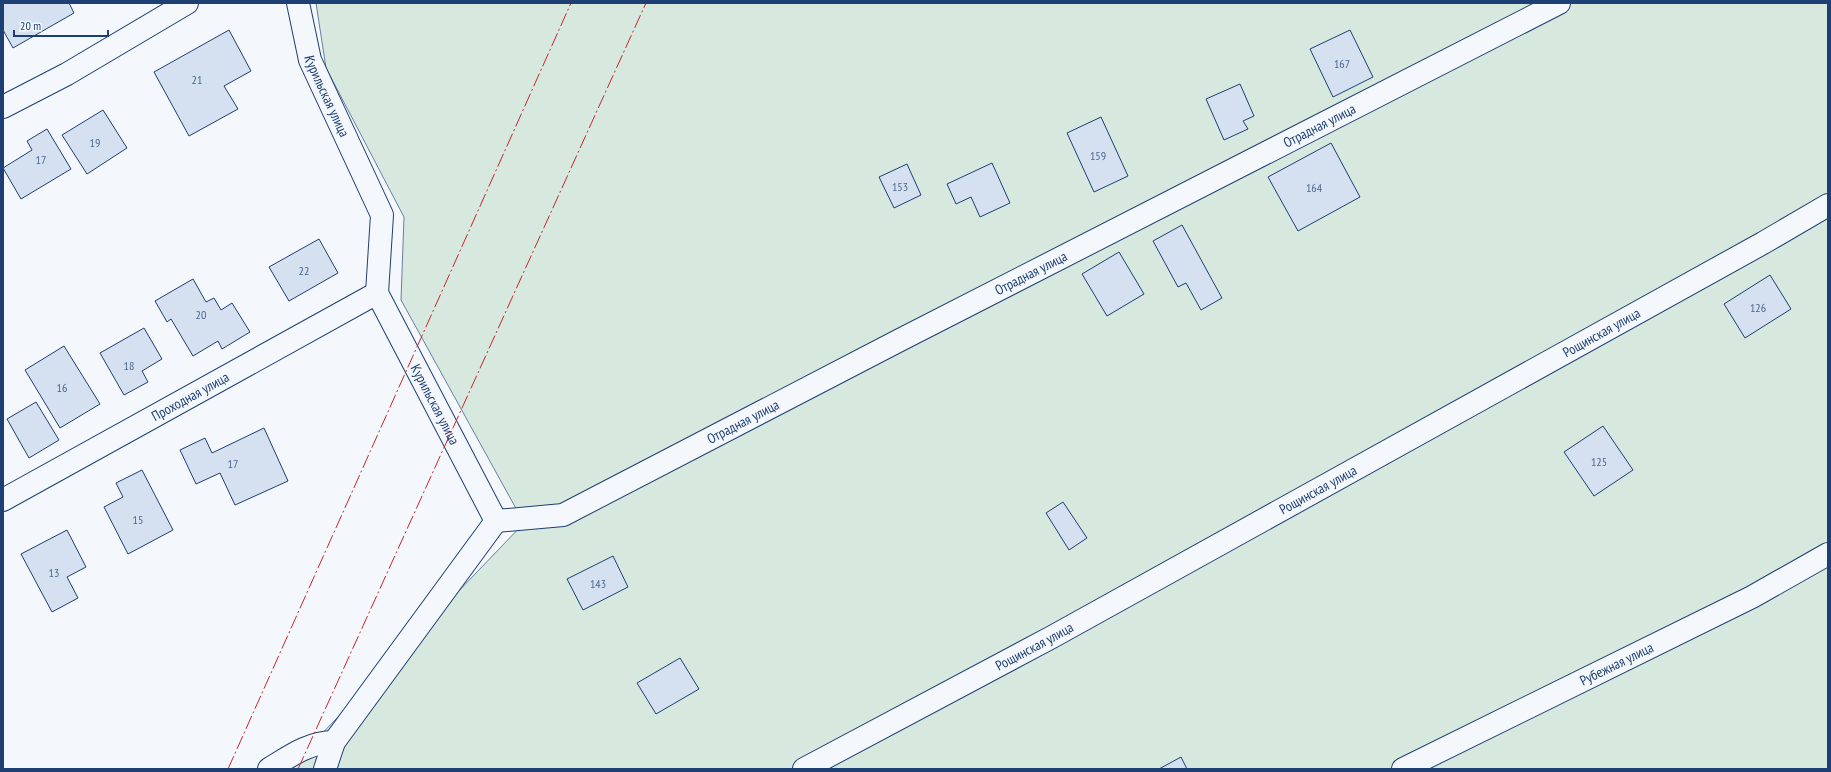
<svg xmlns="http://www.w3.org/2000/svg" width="1831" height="772" font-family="'PT Sans Narrow',sans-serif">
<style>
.green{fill:#d7e8df;stroke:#687fa3}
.building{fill:#d5e0f0;stroke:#1d3f73}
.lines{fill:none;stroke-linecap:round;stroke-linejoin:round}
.street-casing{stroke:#1d3f73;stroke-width:24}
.street{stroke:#f4f7fb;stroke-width:22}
.power{stroke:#c62828;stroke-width:1;stroke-dasharray:14 3 2 3;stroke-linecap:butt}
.labels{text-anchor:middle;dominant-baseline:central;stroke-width:3;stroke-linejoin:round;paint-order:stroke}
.number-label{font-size:12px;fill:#4b6792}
.street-label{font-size:14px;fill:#1d3f73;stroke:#f4f7fb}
</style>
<rect width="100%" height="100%" fill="#f4f7fb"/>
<!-- green -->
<path class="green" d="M316,3h1512v766h-1540l236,-246 -123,-223 3,-83 -78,-149z"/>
<!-- building -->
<path class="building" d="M3,3h66l5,10 -61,35 -10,-18z
M229,30l22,41 -27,15 14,23 -49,27 -35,-64z
M1350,30l23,47 -40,20 -23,-48z
M1240,84l14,32 -11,5 5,8 -24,11 -18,-41z
M103,110l24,38 -40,26 -25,-39z
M1101,117l27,59 -34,16 -27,-59z
M47,129l24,40 -50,30 -18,-31 29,-18 -5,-9z
M1331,143l29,54 -62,34 -30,-54z
M992,163l18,40 -30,14 -9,-20 -15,7 -9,-20z
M907,164l14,31 -27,13 -15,-31z
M1182,225l40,73 -21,12 -15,-27 -8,4 -25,-46z
M319,239l19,34 -49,28 -20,-34z
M1119,252l25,42 -37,22 -25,-42z
M1770,275l21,34 -46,29 -21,-34z
M193,279l13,23 8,-4 7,12 11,-7 18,29 -28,17 -4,-8 -25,15 -22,-37 -4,3 -12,-21z
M144,328l18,31 -20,12 6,11 -24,13 -24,-42z
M64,346l36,58 -40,24 -35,-58z
M36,402l23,38 -30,18 -22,-39z
M1603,426l30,44 -39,26 -30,-44z
M264,428l24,53 -53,24 -15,-32 -24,11 -16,-34 25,-12 7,15z
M142,470l31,60 -45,24 -24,-47 19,-10 -7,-14z
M1063,502l24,36 -18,12 -23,-37z
M67,530l19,37 -19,10 11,21 -26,14 -31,-58z
M613,556l15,31 -45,23 -16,-31z
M680,658l19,31 -43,25 -19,-31z
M1181,757l6,12h-28z"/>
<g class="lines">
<defs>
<g id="street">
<path id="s1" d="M298,3l12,57 72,155 -5,78 119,228 -162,221 -9,27"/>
<path d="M3,107l64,-33 120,-71"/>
<path id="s2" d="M3,500l374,-207"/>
<path id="s3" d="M496,521l67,-6 337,-175 659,-337"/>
<path d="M269,769c21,-13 40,-27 65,-27"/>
<path id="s4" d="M804,769l248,-132 711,-394 65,-38"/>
<path id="s5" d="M1403,769l349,-172 76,-43"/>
</g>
</defs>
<!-- street casing -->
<use href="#street" class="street-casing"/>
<!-- street -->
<use href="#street" class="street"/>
<!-- power -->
<path class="power" d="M228,769l343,-766
M298,769l348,-766"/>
</g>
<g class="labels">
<!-- number labels -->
<g class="number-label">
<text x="1342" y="63">167</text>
<text x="197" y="79">21</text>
<text x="95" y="142">19</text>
<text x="1098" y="155">159</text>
<text x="41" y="159">17</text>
<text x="900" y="186">153</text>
<text x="1314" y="187">164</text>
<text x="304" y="270">22</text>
<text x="1758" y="307">126</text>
<text x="201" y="314">20</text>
<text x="129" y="365">18</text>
<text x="62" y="387">16</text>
<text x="1599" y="461">125</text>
<text x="233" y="463">17</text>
<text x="138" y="519">15</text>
<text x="54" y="572">13</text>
<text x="598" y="583">143</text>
</g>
<!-- street labels -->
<g class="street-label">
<text stroke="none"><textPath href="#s1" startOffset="98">Курильская улица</textPath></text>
<text stroke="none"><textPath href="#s3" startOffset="918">Отрадная улица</textPath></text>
<text stroke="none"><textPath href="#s3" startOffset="594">Отрадная улица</textPath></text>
<text stroke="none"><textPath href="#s4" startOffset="909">Рощинская улица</textPath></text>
<text stroke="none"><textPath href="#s2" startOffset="214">Проходная улица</textPath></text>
<text stroke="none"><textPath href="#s1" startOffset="433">Курильская улица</textPath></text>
<text stroke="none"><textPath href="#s3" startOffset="270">Отрадная улица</textPath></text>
<text stroke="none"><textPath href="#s4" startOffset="585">Рощинская улица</textPath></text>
<text stroke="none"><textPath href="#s4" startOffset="261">Рощинская улица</textPath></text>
<text stroke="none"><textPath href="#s5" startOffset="238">Рубежная улица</textPath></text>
</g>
</g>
<!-- border -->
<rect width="1831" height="772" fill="none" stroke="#1d3f73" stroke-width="8"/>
<!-- scale -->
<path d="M14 30v6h94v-6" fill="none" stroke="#1d3f73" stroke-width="2"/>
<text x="20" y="30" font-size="12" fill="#1d3f73" stroke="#f4f7fb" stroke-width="3" paint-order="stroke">20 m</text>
</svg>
